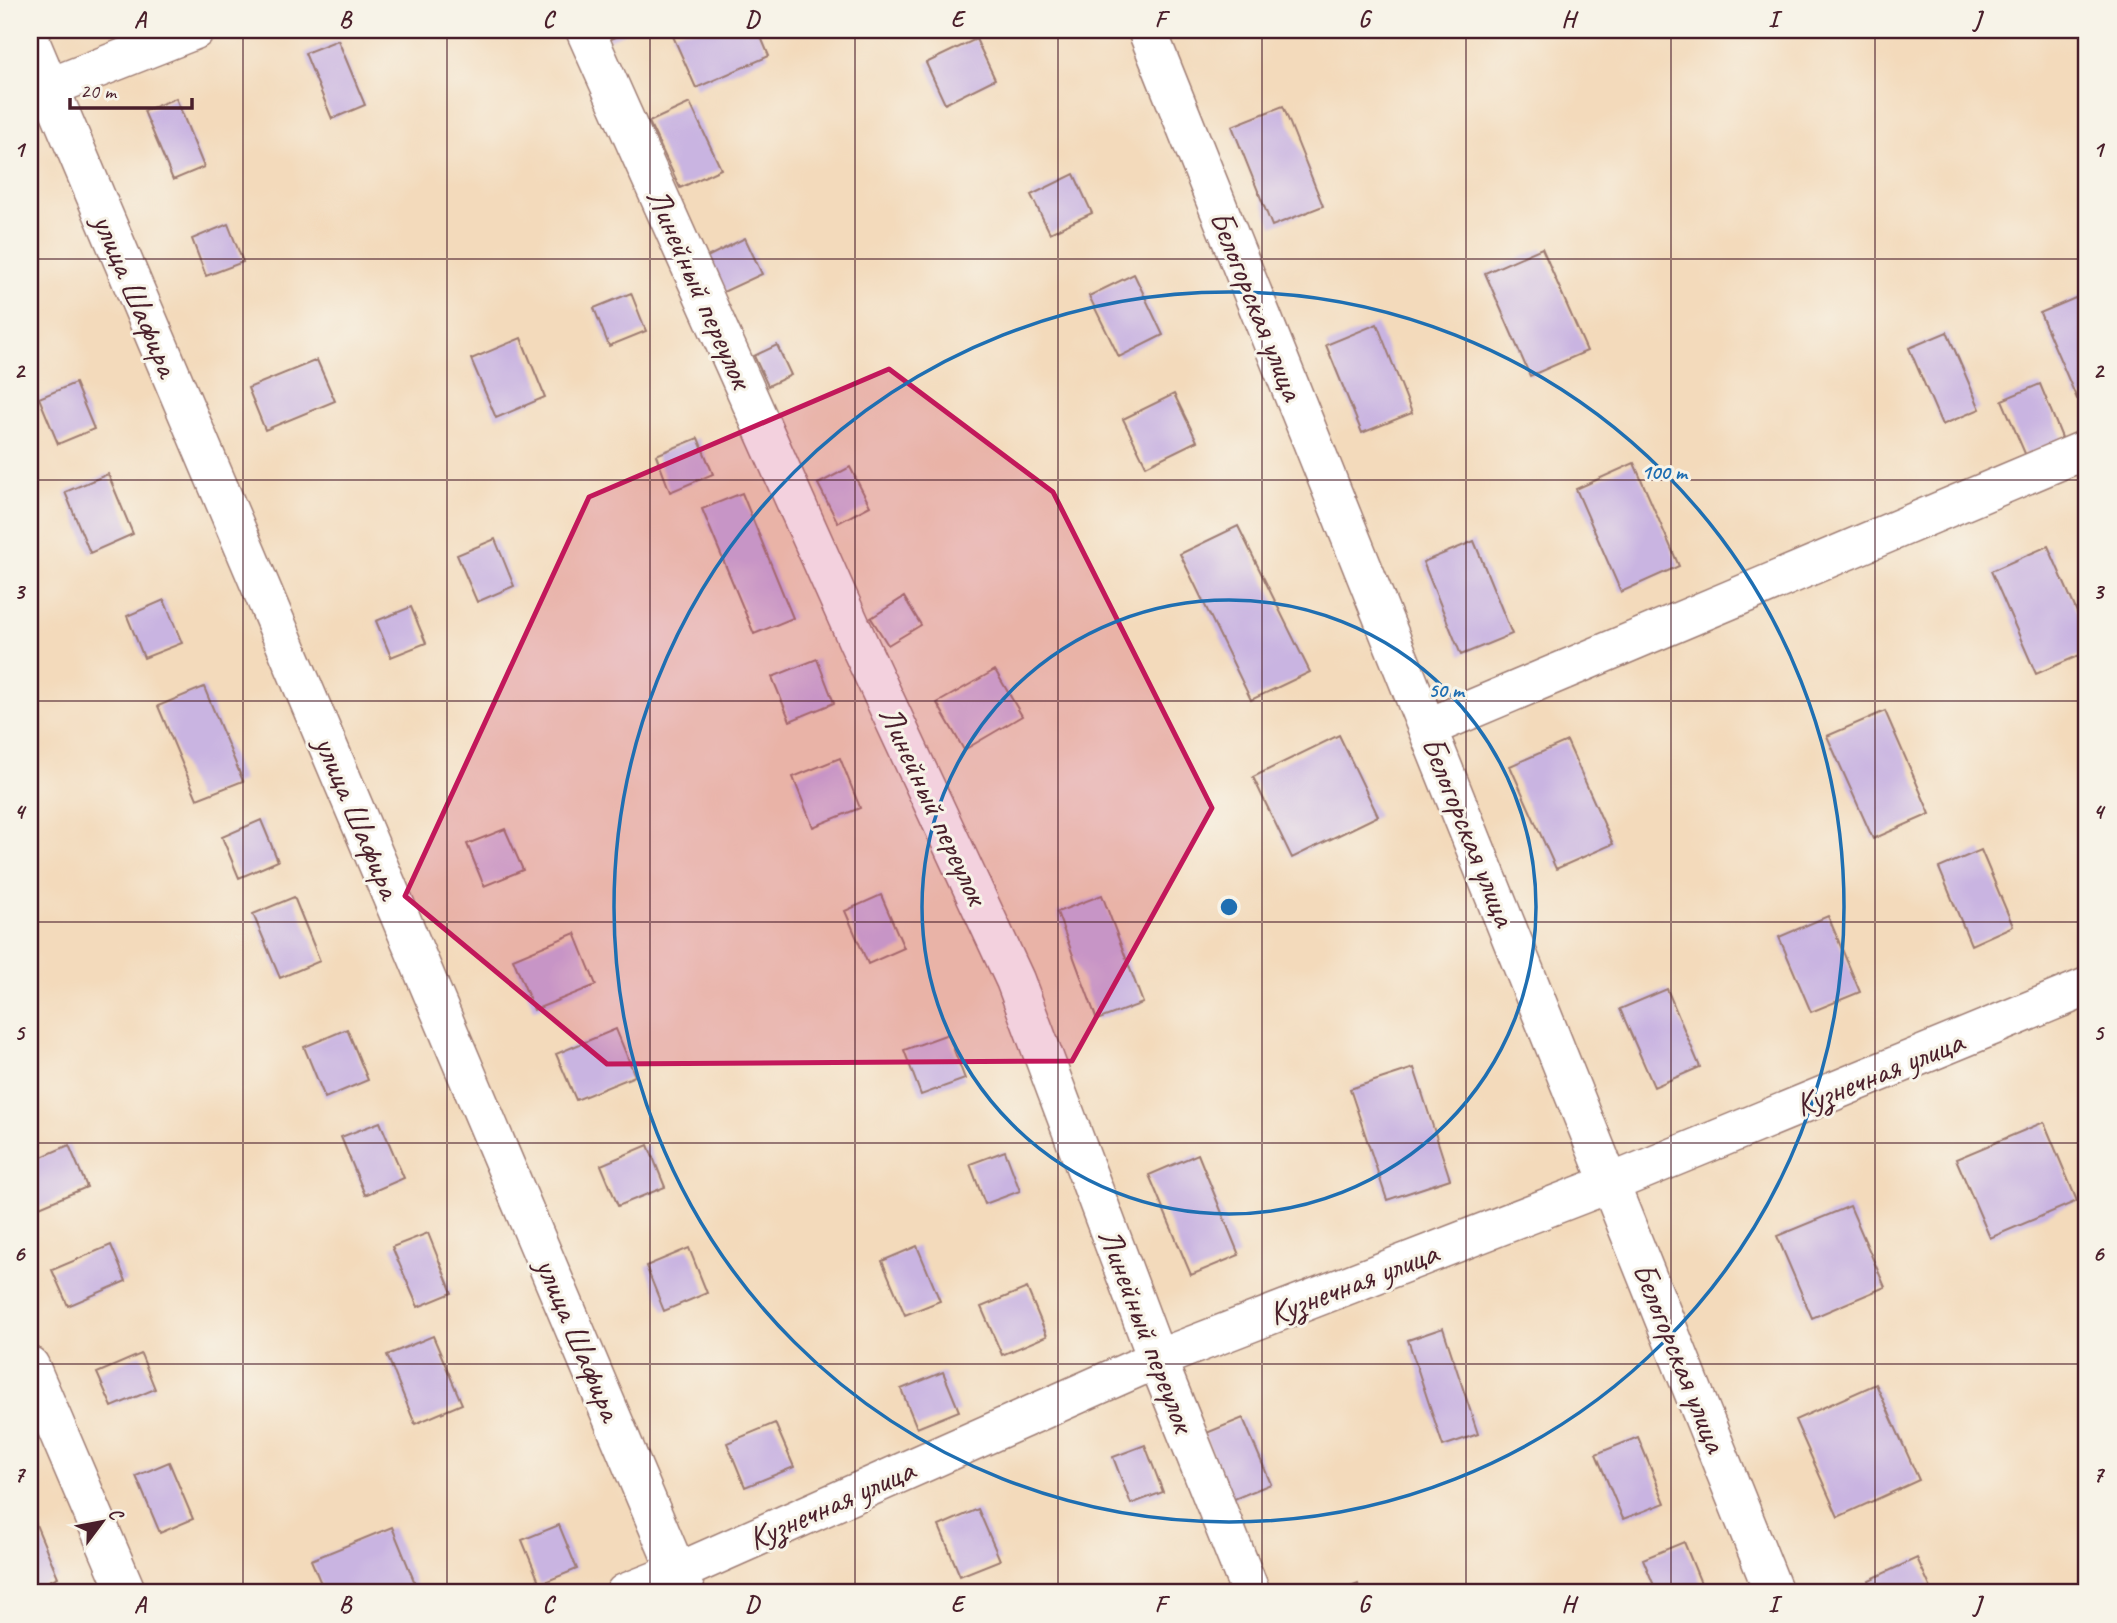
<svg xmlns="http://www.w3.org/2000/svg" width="2117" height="1623" font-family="Caveat,sans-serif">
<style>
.building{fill:#c9b4e1}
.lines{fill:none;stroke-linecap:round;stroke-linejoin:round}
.minor-casing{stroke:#9e7c73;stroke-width:41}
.tertiary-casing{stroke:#9e7c73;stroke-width:41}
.minor{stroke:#fff;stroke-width:38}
.tertiary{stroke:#fff;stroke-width:38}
.marked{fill:#c2185b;fill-opacity:0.2;stroke:#c2185b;stroke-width:5;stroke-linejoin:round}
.grid{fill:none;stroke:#4a1f2b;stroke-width:2;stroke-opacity:0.55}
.ring{fill:none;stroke:#1f6fb2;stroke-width:3.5}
.labels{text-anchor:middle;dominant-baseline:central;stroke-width:6;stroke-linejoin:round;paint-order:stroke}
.street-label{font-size:33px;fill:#4a1f2b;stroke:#f7f3e8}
.centre{fill:#1f6fb2;stroke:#f7f3e8;stroke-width:3.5}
.ring-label{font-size:21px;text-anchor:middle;font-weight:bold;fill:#1f6fb2;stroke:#f7f3e8;stroke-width:6;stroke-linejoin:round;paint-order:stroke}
.neatline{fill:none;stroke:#4a1f2b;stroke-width:2.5}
.grid-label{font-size:23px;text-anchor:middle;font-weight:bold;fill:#4a1f2b}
</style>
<rect width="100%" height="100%" fill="#f7f3e8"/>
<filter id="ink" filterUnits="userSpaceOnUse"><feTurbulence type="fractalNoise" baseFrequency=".0143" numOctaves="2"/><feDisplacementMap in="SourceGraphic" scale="14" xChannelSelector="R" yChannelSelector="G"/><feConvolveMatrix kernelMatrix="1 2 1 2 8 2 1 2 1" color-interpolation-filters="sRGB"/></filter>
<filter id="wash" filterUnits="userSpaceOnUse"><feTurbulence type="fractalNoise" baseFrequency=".00686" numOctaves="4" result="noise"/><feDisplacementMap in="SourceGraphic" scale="28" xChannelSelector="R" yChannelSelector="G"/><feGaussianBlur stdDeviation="1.57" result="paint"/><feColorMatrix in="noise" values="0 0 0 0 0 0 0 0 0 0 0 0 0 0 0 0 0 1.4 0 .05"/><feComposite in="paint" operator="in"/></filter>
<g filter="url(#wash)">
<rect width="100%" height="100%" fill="#f3dabb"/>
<g id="blocks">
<!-- building -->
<path class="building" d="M604,30h28l-23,10z
M682,30h76l11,26 -73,32 -24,-54z
M976,39l19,40 -50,25 -19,-41z
M338,40l27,65 -33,14 -27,-66z
M176,98l28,69 -31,13 -29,-69z
M690,103l31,66 -41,19 -31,-66z
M1283,106l40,100 -51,20 -40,-100z
M1074,174l18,39 -42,20 -19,-38z
M228,224l15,38 -37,14 -14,-37z
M745,238l17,36 -43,20 -16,-35z
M1542,248l45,103 -57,25 -45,-103z
M1134,274l29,61 -44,22 -30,-61z
M631,293l15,38 -37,15 -15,-38z
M2087,293v102l-10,4 -37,-86z
M1377,324l35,89 -50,20 -36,-88z
M1947,332l33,77 -38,16 -33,-77z
M521,338l24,59 -49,21 -25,-59z
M777,345l14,30 -23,11 -14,-30z
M317,360l18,41 -70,29 -17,-42z
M75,383l19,46 -36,15 -19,-46z
M2040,384l23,56 -37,16 -24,-56z
M1174,394l23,47 -51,25 -23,-47z
M698,438l15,36 -43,18 -14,-37z
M1634,463l45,103 -58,26 -45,-103z
M850,467l20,39 -32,17 -20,-39z
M108,474l25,60 -43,19 -25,-61z
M742,493l51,125 -39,16 -52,-125z
M1238,526l72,146 -59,28 -71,-146z
M495,539l19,47 -37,16 -20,-47z
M1474,541l38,93 -51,21 -38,-93z
M2048,546l39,89v17l-51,22 -45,-103z
M904,597l17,28 -33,20 -17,-27z
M164,600l18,43 -38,15 -17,-42z
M411,607l15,36 -35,14 -15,-36z
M817,659l17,44 -44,18 -18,-44z
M995,670l27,46 -58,34 -27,-47z
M204,687l39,94 -46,18 -39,-93z
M1885,711l45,103 -57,25 -46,-103z
M1339,735l39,81 -86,42 -39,-81z
M1567,741l46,103 -57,25 -46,-103z
M840,758l20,50 -47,19 -20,-50z
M261,820l17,41 -39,17 -17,-41z
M505,829l18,41 -39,16 -17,-42z
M1981,850l32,76 -42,19 -32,-77z
M881,895l23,53 -36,16 -23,-53z
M1102,895l41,108 -46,17 -40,-108z
M294,897l26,64 -40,17 -27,-64z
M1828,916l32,76 -49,20 -32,-75z
M575,933l21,52 -62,25 -21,-51z
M1667,989l33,78 -46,20 -34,-78z
M347,1029l21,51 -43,18 -21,-51z
M616,1029l19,47 -59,24 -20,-46z
M948,1034l17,45 -44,16 -17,-45z
M1414,1068l36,111 -63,21 -37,-111z
M380,1122l24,56 -39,17 -24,-58z
M2044,1122l33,79 -87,37 -34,-79z
M69,1145l18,42 -57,24v-49z
M648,1145l17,42 -47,19 -17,-41z
M1005,1151l15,40 -35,13 -15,-40z
M1198,1154l41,101 -48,20 -42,-100z
M1850,1206l35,81 -73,31 -35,-82z
M428,1233l24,60 -34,14 -26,-60z
M111,1245l15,36 -58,25 -16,-36z
M917,1246l23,55 -35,14 -23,-54z
M689,1248l18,45 -43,18 -18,-45z
M1027,1288l20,48 -45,19 -21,-48z
M1443,1328l35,106 -35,12 -35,-106z
M433,1336l29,68 -47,20 -28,-69z
M141,1354l14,35 -43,18 -15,-34z
M943,1372l16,39 -42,17 -16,-39z
M1876,1384l43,96 -81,37 -43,-97z
M1243,1418l28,66 -39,16 -28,-66z
M775,1423l19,44 -49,20 -18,-44z
M1638,1437l27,66 -42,16 -27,-65z
M1145,1445l18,47 -32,12 -18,-47z
M169,1462l24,57 -33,14 -24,-57z
M978,1509l22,51 -40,16 -21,-50z
M32,1515l26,62 -28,13v-74z
M559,1525l18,44 -37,15 -18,-44z
M392,1527l27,66h-94l-14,-33z
M1684,1542l21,51h-48l-14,-34z
M1917,1558l16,35h-59l-5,-13z
M1358,1584l3,9h-26z
M825,1586l3,7h-21z"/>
</g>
</g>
<g filter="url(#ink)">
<use href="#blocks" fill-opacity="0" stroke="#9e7c73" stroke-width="2"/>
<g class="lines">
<defs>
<path id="minor" d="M585,30l273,612 157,338 142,379 94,234
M1147,30l627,1563
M30,90l18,-2 147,-58
M1427,728l660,-279
M30,1366l97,227
M625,1593l53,-21 479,-213 454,-176 476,-196"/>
<path id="tertiary" d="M30,41l656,1552"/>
</defs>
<!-- minor casing -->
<use href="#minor" class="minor-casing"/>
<!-- tertiary casing -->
<use href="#tertiary" class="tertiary-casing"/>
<!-- minor -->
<use href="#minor" class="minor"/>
<!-- tertiary -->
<use href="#tertiary" class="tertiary"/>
</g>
</g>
<!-- marked area -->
<path class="marked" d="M889,369l164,123 159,316 -140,253 -465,3 -202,-168 184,-399z"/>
<!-- grid -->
<path class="grid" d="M243,30v1563M447,30v1563M650,30v1563M855,30v1563M1058,30v1563M1262,30v1563M1466,30v1563M1671,30v1563M1875,30v1563M30,259h2057M30,480h2057M30,701h2057M30,922h2057M30,1143h2057M30,1364h2057"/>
<!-- distance rings -->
<g class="ring">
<circle cx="1229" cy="907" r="307"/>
<circle cx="1229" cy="907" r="615"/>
</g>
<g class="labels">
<!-- street labels -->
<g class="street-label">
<text transform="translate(700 288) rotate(66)">Линейный переулок</text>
<text transform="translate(136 295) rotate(67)">улица Шафира</text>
<text transform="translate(1257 305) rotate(68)">Белогорская улица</text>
<text transform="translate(934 805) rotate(65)">Линейный переулок</text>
<text transform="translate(358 817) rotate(67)">улица Шафира</text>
<text transform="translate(1469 831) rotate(68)">Белогорская улица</text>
<text transform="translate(1879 1073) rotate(-22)">Кузнечная улица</text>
<text transform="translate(1353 1283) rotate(-21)">Кузнечная улица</text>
<text transform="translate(1147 1330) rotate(69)">Линейный переулок</text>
<text transform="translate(579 1339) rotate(67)">улица Шафира</text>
<text transform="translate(1680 1357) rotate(68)">Белогорская улица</text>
<text transform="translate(831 1504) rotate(-24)">Кузнечная улица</text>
</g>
</g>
<circle cx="1229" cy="907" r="10" class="centre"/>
<g class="ring-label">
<text x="1664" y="479">100 m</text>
<text x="1446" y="697">50 m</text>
</g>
<!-- margin -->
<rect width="2117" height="1623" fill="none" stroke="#f7f3e8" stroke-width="77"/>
<!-- north arrow -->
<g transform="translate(102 1522) rotate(58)" stroke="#f7f3e8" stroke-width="5" paint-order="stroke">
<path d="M0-5L12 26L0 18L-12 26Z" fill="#4a1f2b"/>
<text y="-10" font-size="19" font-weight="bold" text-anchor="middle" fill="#4a1f2b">С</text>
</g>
<!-- scale -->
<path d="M70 98v10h122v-10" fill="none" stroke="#4a1f2b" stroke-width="3.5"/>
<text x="80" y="98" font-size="21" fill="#4a1f2b" stroke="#f7f3e8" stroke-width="5" paint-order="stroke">20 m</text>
<rect x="38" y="38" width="2040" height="1546" class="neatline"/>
<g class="grid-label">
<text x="140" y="27">A</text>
<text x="345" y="27">B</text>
<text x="548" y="27">C</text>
<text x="752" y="27">D</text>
<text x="957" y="27">E</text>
<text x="1160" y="27">F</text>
<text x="1364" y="27">G</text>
<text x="1568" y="27">H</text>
<text x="1773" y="27">I</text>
<text x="1977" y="27">J</text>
<text x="19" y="157">1</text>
<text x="2098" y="157">1</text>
<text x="19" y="378">2</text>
<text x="2098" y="378">2</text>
<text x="19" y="599">3</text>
<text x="2098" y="599">3</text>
<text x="19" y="819">4</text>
<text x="2098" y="819">4</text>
<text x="19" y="1040">5</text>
<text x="2098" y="1040">5</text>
<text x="19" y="1261">6</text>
<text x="2098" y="1261">6</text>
<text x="19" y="1482">7</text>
<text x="2098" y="1482">7</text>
<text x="140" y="1612">A</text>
<text x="345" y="1612">B</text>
<text x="548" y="1612">C</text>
<text x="752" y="1612">D</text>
<text x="957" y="1612">E</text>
<text x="1160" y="1612">F</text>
<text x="1364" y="1612">G</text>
<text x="1568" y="1612">H</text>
<text x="1773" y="1612">I</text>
<text x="1977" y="1612">J</text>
</g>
</svg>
